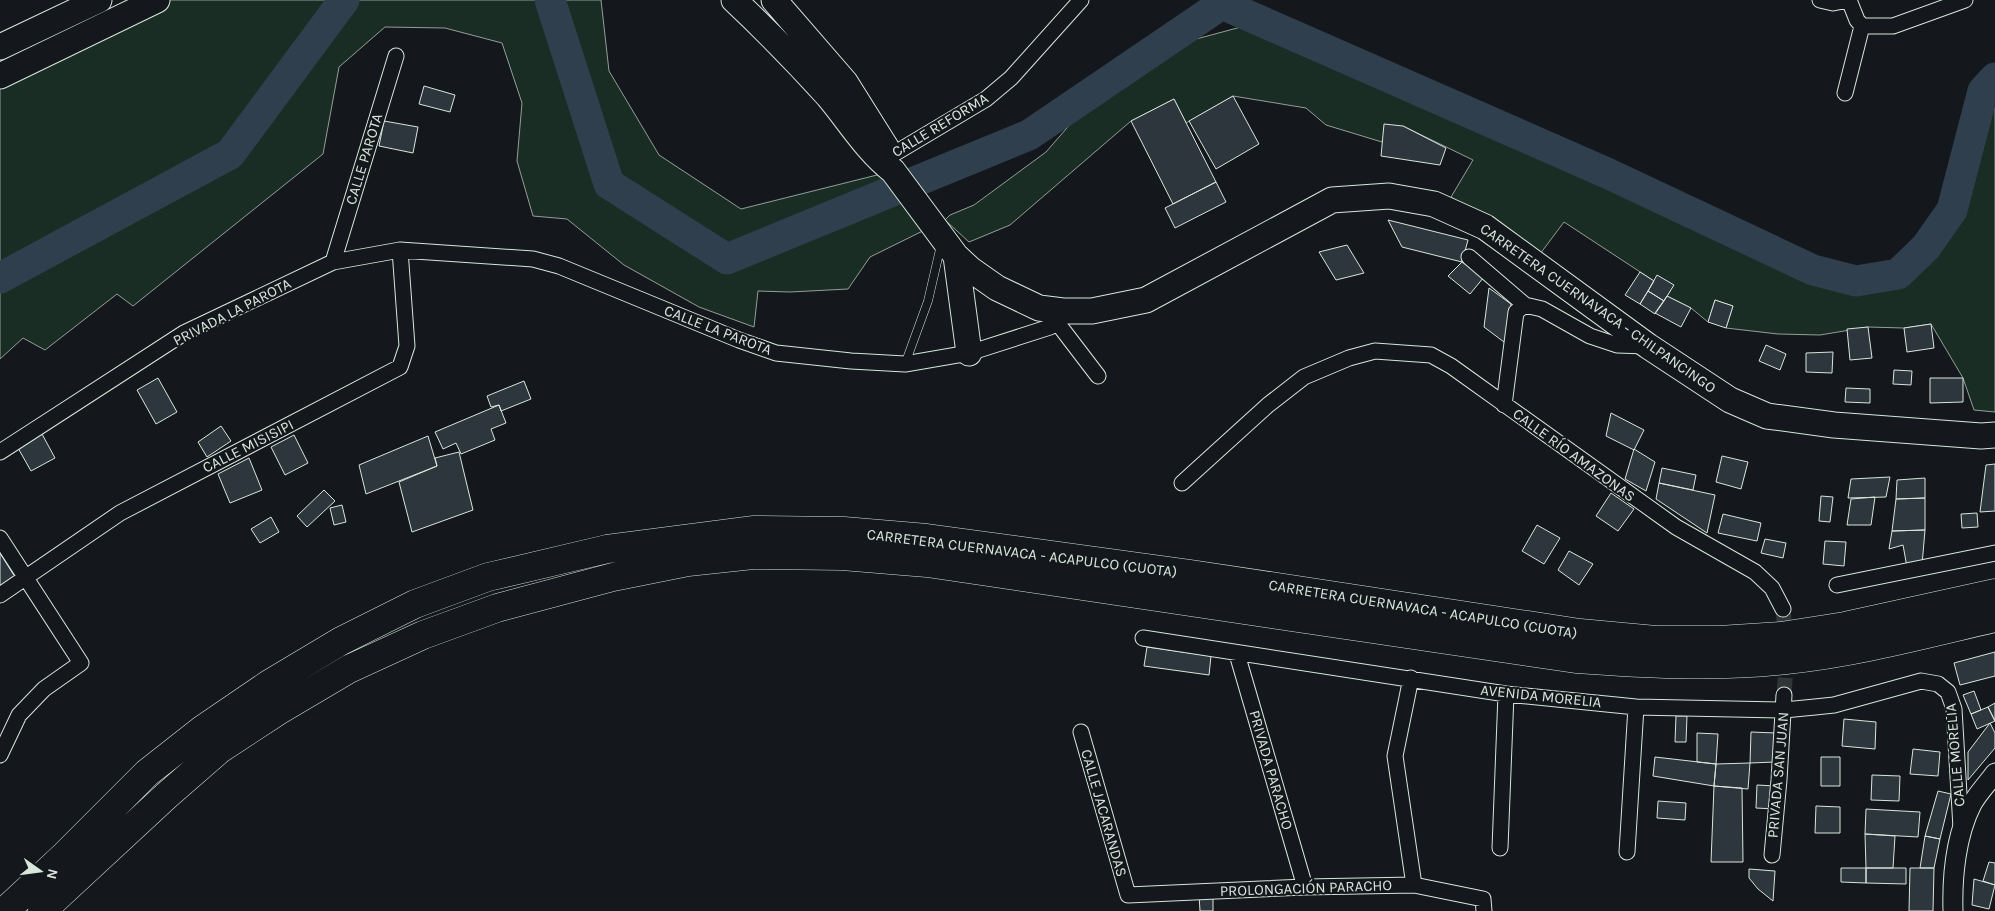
<svg xmlns="http://www.w3.org/2000/svg" width="1995" height="911" font-family="Karla,sans-serif">
<style>
.green{fill:#1a2d24;stroke:#939e99}
.lines{fill:none;stroke-linecap:round;stroke-linejoin:round}
.river{stroke:#2f3f4d;stroke-width:31}
.building{fill:#2c363c;stroke:#d8e6dc}
.minor-tunnel{stroke:#313739;stroke-width:15;stroke-dasharray:15 8;stroke-linecap:butt}
.service-casing{stroke:#d8e6dc;stroke-width:9}
.minor-casing{stroke:#d8e6dc;stroke-width:17}
.tertiary-casing{stroke:#d8e6dc;stroke-width:21}
.primary-casing{stroke:#d8e6dc;stroke-width:27}
.motorway-casing{stroke:#d8e6dc;stroke-width:29}
.service{stroke:#14181c;stroke-width:8}
.minor{stroke:#14181c;stroke-width:15}
.tertiary{stroke:#14181c;stroke-width:19}
.primary{stroke:#14181c;stroke-width:25}
.motorway{stroke:#14181c;stroke-width:28}
.labels{text-anchor:middle;dominant-baseline:central;stroke-width:4;stroke-linejoin:round;paint-order:stroke}
.street-label{font-size:15px;fill:#d8e6dc;stroke:#14181c}
</style>
<rect width="100%" height="100%" fill="#14181c"/>
<!-- green -->
<path class="green" d="M157,0h444l8,71 50,84 82,54 152,-38 52,49 5,-5 24,-10 72,-53 54,-62 74,-45 78,-21 69,14 260,136 81,33 135,65 38,7 36,-3 24,-5 26,-13 19,-23 18,-40 9,-46 17,-50 11,-17v330l-21,-2 -11,-32 -32,-54 -27,4 -36,-1 -48,8 -42,-1 -52,-6 7,-22 -18,-6 -7,22 -17,-14 -24,-12 6,-10 -19,-5 -90,-59 -24,32 -89,-57 22,-37 -70,-34 -21,16 -56,-17 -20,-17 -73,-12 -47,27 -12,-24 -43,22 -121,104 -41,17 -24,-22 -75,37 -22,32 -58,3 -32,-1 -4,36 -55,-20 -75,-42 -57,-46 -34,-3 -16,-55 5,-58 -20,-60 -57,-15 -60,-1 -46,40 -16,87 -190,152 -16,-12 -72,56 -22,-12 -23,21v-283z"/>
<g class="lines">
<!-- river -->
<path class="river" d="M550,0l59,184 118,75 302,-124 193,-131 387,170 204,96 43,11 42,-7 28,-27 26,-37 31,-119 12,-13
M0,278l230,-124 114,-154"/>
</g>
<!-- building -->
<path class="building" d="M424,86l31,9 -5,17 -31,-8z
M1233,96l26,48 -43,25 -27,-48z
M1174,99l42,83 -43,22 -42,-83z
M384,121l34,6 -5,26 -34,-7z
M1384,124l19,2 43,22 -6,17 -59,-9z
M1216,182l10,20 -51,26 -10,-20z
M1388,220l80,20 -6,22 -60,-15z
M1347,245l17,28 -28,7 -17,-28z
M1462,262l22,15 -14,17 -22,-18z
M1640,272l14,9 -14,23 -15,-9z
M1657,275l17,10 -10,16 -16,-10z
M1489,288l22,16 -3,41 -24,-18z
M1648,291l16,10 -9,13 -15,-10z
M1667,296l24,12 -10,19 -26,-14z
M1715,300l18,6 -7,22 -18,-6z
M1931,324l3,24 -27,4 -3,-24z
M1868,327l4,31 -22,2 -3,-31z
M1766,345l20,9 -6,16 -21,-9z
M1833,352l-1,21 -26,-1v-19z
M1894,370l18,1 -1,14 -18,-1z
M158,378l19,34 -21,12 -19,-34z
M1930,378h33v24l-33,1z
M524,381l7,18 -30,12 -2,-6 -8,2 -4,-11z
M1846,388l24,1v14l-25,-1z
M499,405l7,18 -15,6 4,11 -34,14 -5,-11 -13,6 -8,-17z
M1611,413l33,17 -10,20 -28,-14z
M221,426l10,15 -24,16 -9,-15z
M42,434l13,24 -24,13 -13,-23z
M294,435l14,28 -23,12 -14,-28z
M428,436l9,30 -71,28 -7,-29z
M1634,449l21,13 -9,29 -21,-12z
M459,452l14,58 -61,22 -13,-50 38,-16 -2,-8z
M1722,456l26,6 -7,27 -25,-7z
M249,458l13,32 -32,13 -12,-29z
M1995,464v47l-15,1 6,-47z
M1662,468l34,7 -3,15 -34,-7z
M1890,477l-4,20 -38,1 3,-19z
M1925,478v20l-29,1 1,-19z
M1659,483l56,12 -8,38 -51,-34z
M324,490l11,11 -28,26 -10,-11z
M1611,493l23,16 -16,22 -22,-15z
M1821,496l12,1 -3,25 -11,-1z
M1875,497l-4,28h-24l4,-26z
M1925,498v32l-33,1 4,-32z
M342,505l4,17 -12,3 -4,-17z
M1977,513l1,14 -16,1 -1,-14z
M1723,514l38,9 -4,18 -39,-8z
M271,517l8,15 -19,11 -9,-14z
M1537,525l23,13 -16,26 -22,-13z
M1925,530l-3,35 -15,2 -4,-22 -14,4 3,-18z
M1765,539l21,4 -3,15 -22,-5z
M1825,541l21,1 -2,24 -21,-2z
M1569,551l24,13 -14,21 -21,-15z
M0,553l15,24 -15,10z
M1147,647l64,9 -2,19 -65,-9z
M1995,652v24l-35,9 -6,-22z
M1974,691l7,19 -10,4 -8,-19z
M1995,703v18l-7,-14z
M1988,707l7,14 -18,8 -6,-15z
M1676,716h11l-1,26h-11z
M1844,719l32,3 -1,27 -33,-3z
M1990,723l5,10v15l-27,32v-28z
M1751,732l25,1 -1,29 -25,1z
M1697,733l21,1 -2,30 -19,-2z
M1913,749l27,3 -2,24 -28,-2z
M1655,757l61,7 -2,22 -61,-10z
M1821,757h19v29h-19z
M1750,763l-2,26 -34,-3 2,-22z
M1872,775l28,1 -1,25 -28,-1z
M1757,785l18,1 -1,23 -18,-1z
M1714,786l28,2 1,74h-32z
M1938,791l13,3 -11,45 -15,-3z
M1658,801l28,2 -1,17 -28,-2z
M1816,806l24,1v26h-25z
M1866,809l54,3 -2,25 -53,-3z
M1865,834l30,2 -2,32h-27z
M1925,836l15,3 -6,29h-14z
M1989,862l6,1v22l-12,-4z
M1841,868h25v15l-25,-1z
M1866,868h40v16l-40,-1z
M1910,868h24l-1,43h-24z
M1749,869l26,2 -2,30 -15,-12 -9,-11z
M1974,879l21,6 -6,24 -17,-4z
M1199,895h14v16h-13z"/>
<g class="lines">
<!-- minor-tunnel -->
<path class="minor-tunnel" d="M1783,609l4,44 -3,42"/>
<defs>
<path id="service" d="M905,364l23,-63 13,-56"/>
<path id="minor" d="M1820,0l13,3 16,-3
M1849,0l8,20 5,6h31l72,-26
M1845,93l17,-67
M882,161l104,-62 25,-21 70,-78
M1469,257l56,48 17,4 48,27 27,9 30,1
M333,262l63,-206
M1056,321l42,55
M1504,405l12,-93 9,-7
M0,452l184,-119 149,-71 67,-12 133,9 26,7 180,74 37,13 75,8 54,3 64,-11 81,-26 13,-16
M1182,483l86,-78 36,-28 45,-19 26,-7 56,4 20,11 225,161 79,45 17,16 11,21
M0,538l81,125 -37,26 -25,26 -19,40
M1837,585l158,-32
M0,595l120,-82 280,-146 7,-21 -7,-96
M1143,638l363,56 130,13 148,3 31,-3 19,-2 87,-24 17,3 10,8 6,17 7,119
M1237,654l68,233
M1411,678l-16,78 19,129
M1081,732l47,163 177,-8 109,-2 69,14 1,12
M1500,848l6,-154
M1627,852l9,-145
M1772,855l7,-75 5,-85"/>
<path id="tertiary" d="M1953,911c-1,-34 3,-76 19,-107 6,-11 16,-21 23,-31"/>
<path id="primary" d="M734,0c33,31 64,63 94,96 21,25 39,55 65,75l63,85 14,13 27,19 42,20 24,3h29l54,-11 186,-100 57,-4 45,8 51,23 163,119 82,54 37,16 67,9 147,11 14,-1
M774,0l71,82 42,67
M0,47l99,-47
M0,76l157,-76
M956,256l13,97"/>
<path id="motorway" d="M5,911l60,-56 82,-82 56,-44 66,-45 72,-43 74,-37 73,-27 119,-28 147,-19 90,1 83,7 264,36 389,59 76,7h63l62,-4 64,-10 150,-33
M42,911l124,-115 54,-47 58,-38 71,-42 74,-34 74,-27 116,-31 75,-15 65,-7 89,1 85,7 649,96c70,5 139,9 210,1 70,-7 140,-26 209,-42"/>
</defs>
<!-- service casing -->
<use href="#service" class="service-casing"/>
<!-- minor casing -->
<use href="#minor" class="minor-casing"/>
<!-- tertiary casing -->
<use href="#tertiary" class="tertiary-casing"/>
<!-- primary casing -->
<use href="#primary" class="primary-casing"/>
<!-- motorway casing -->
<use href="#motorway" class="motorway-casing"/>
<!-- service -->
<use href="#service" class="service"/>
<!-- minor -->
<use href="#minor" class="minor"/>
<!-- tertiary -->
<use href="#tertiary" class="tertiary"/>
<!-- primary -->
<use href="#primary" class="primary"/>
<!-- motorway -->
<use href="#motorway" class="motorway"/>
</g>
<g class="labels">
<!-- street labels -->
<g class="street-label">
<text transform="translate(940 125) rotate(-31)">CALLE REFORMA</text>
<text transform="translate(364 159) rotate(-73)">CALLE PAROTA</text>
<text transform="translate(1598 308) rotate(35)">CARRETERA CUERNAVACA - CHILPANCINGO</text>
<text transform="translate(232 312) rotate(-27)">PRIVADA LA PAROTA</text>
<text transform="translate(718 330) rotate(21)">CALLE LA PAROTA</text>
<text transform="translate(248 446) rotate(-27)">CALLE MISISIPI</text>
<text transform="translate(1574 455) rotate(36)">CALLE RÍO AMAZONAS</text>
<text transform="translate(1022 553) rotate(7)">CARRETERA CUERNAVACA - ACAPULCO (CUOTA)</text>
<text transform="translate(1423 609) rotate(9)">CARRETERA CUERNAVACA - ACAPULCO (CUOTA)</text>
<text transform="translate(1541 696) rotate(6)">AVENIDA MORELIA</text>
<text transform="translate(1955 755) rotate(-95)">CALLE MORELIA</text>
<text transform="translate(1271 770) rotate(74)">PRIVADA PARACHO</text>
<text transform="translate(1778 775) rotate(-85)">PRIVADA SAN JUAN</text>
<text transform="translate(1104 813) rotate(74)">CALLE JACARANDAS</text>
<text transform="translate(1306 888) rotate(-2)">PROLONGACIÓN PARACHO</text>
</g>
</g>
<!-- north arrow -->
<g transform="translate(40 871) rotate(104)" stroke="#14181c" stroke-width="4" paint-order="stroke">
<path d="M0-4L9 19L0 12L-9 19Z" fill="#d8e6dc"/>
<text y="-8" font-size="14" font-weight="bold" text-anchor="middle" fill="#d8e6dc">N</text>
</g>
</svg>
